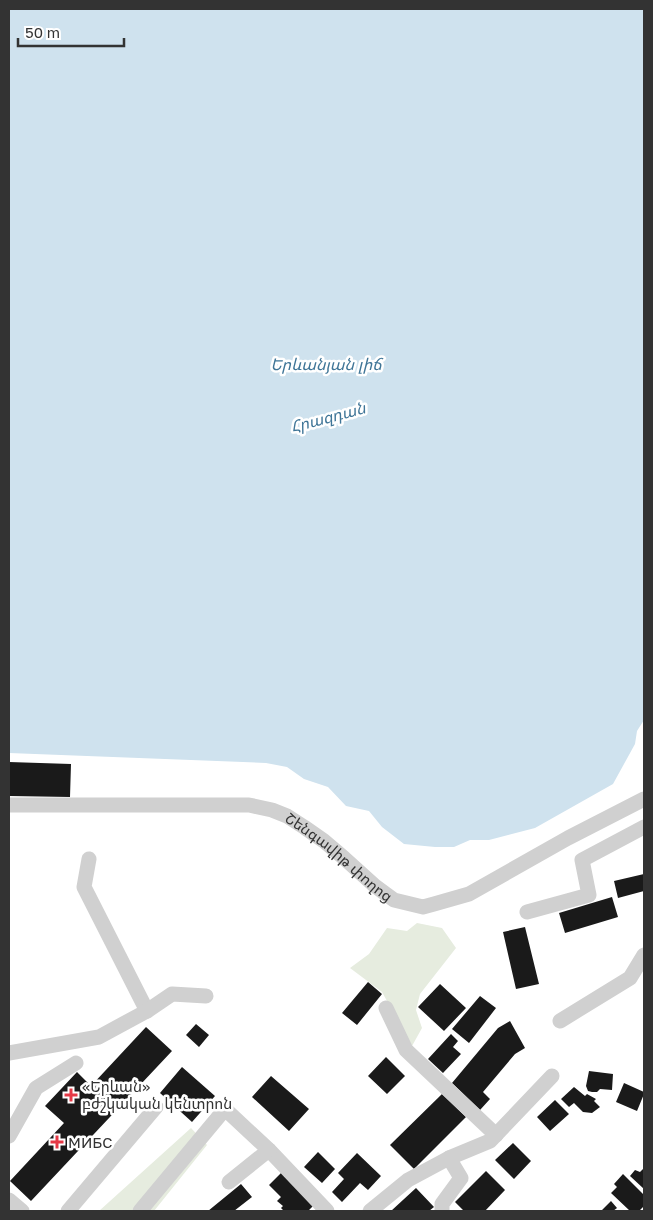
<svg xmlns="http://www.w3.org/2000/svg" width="653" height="1220" font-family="'Golos Text','Noto Sans Armenian',sans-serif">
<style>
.green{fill:#e6ecdf}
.water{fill:#cfe2ee}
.building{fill:#1a1a1a}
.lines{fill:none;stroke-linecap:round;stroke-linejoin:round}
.minor{stroke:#d0d0d0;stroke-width:15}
.poi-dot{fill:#e63946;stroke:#fff;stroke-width:2}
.labels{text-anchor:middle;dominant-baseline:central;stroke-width:5;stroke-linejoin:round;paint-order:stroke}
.street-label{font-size:15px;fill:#333;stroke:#fff}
.poi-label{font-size:15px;fill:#333;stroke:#fff;text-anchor:start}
.water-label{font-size:16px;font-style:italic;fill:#3f7597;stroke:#fff}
</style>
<rect width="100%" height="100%" fill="#fff"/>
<!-- green -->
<path class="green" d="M417,923l25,5 14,20 -36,46 -4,16 6,18 -10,18 -30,-54 -32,-24 19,-14 18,-26 20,3z
M191,1128l16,17 -53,66h-55z"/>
<!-- water -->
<path class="water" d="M9,9h635v711l-7,11 -2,13 -22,40 -78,44 -46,12h-19l-16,7h-19l-31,-3 -22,-17 -13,-16 -23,-5 -18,-19 -24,-8 -17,-12 -21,-4 -257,-10z"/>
<!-- building -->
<path class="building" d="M9,762l62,2 -1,33 -61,-1z
M644,874v17l-26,7 -4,-17z
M612,897l6,20 -53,16 -6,-20z
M525,927l14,57 -23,5 -13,-57z
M368,982l14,12 -25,31 -15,-12z
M440,984l26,24 -22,23 -26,-24z
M480,996l16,12 -27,35 -17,-14z
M510,1021l15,27 -10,6 -32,38 7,7 -10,11 -28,-27 46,-55z
M196,1024l13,11 -10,12 -13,-12z
M146,1027l26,24 -141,150 -21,-20 54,-58 -19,-17 32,-34 14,14z
M451,1034l7,7 -5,6 8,7 -18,19 -15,-14z
M386,1057l19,19 -18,18 -19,-18z
M182,1067l33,29 -23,26 -32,-29z
M589,1071l24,3 -1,16 -12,-1 -3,3h-5l-4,-1 -2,-5z
M271,1076l38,33 -20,22 -37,-34z
M624,1083l20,9v2l-7,17 -21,-9z
M574,1087l11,9 2,-2 9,5 -2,2 6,6 -8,6 -9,-1 -9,-9 -5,4 -8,-8z
M442,1094l24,23 -52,52 -24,-24z
M555,1100l14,14 -19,17 -13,-14z
M513,1143l18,18 -17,18 -19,-19z
M318,1152l17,17 -13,14 -18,-16z
M357,1153l24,23 -13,14 -8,-7 -18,19 -10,-10 12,-13 -6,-6z
M644,1168v21l-14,-13 5,-6 5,2z
M486,1171l19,19 -20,21h-21l-9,-9z
M282,1172l33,32 -7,7h-24l-3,-3 2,-2 -6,-5 4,-4 -12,-12z
M623,1174l21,21v11l-5,5h-9l-19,-18 6,-6 -3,-3z
M241,1184l11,13 -18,14h-26z
M416,1188l18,19 -5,4h-38z
M611,1201l6,7 -4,3h-12z"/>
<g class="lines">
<!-- minor -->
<g class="minor">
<path id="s1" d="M9,805h240l23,5 15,6 17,11 20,14 20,17 31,28 19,14 29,7 11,-3 35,-10 99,-56 76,-39"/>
<path d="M89,859l-5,28 63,124"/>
<path d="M527,912l62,-17 -7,-35 62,-33"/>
<path d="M386,1008l20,42 90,85"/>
<path d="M560,1021l70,-43 14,-23"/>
<path d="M9,1053l90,-16 48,-26 25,-17 34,2"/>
<path d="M9,1136l27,-48 40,-25"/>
<path d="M229,1182l40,-32 58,61"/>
<path d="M9,1200l13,11"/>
<path d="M68,1211l88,-104"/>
<path d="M140,1211l85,-102 44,41"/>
<path d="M370,1211l38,-31 41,-22 41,-17 62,-65"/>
<path d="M442,1211v-7l19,-26 -12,-20"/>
</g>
</g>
<!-- markers -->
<g class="poi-dot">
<path d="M68.5 1087.5h5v5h5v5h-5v5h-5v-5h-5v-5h5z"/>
<path d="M54.5 1134.5h5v5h5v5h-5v5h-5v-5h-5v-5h5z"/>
</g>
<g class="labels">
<!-- street labels -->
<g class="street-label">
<text stroke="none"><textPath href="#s1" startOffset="346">Շենգավիթ փողոց</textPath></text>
</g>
<!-- poi labels -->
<g class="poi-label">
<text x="82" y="1086">«Երևան»<tspan x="82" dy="17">բժշկական կենտրոն</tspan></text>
<text x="68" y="1142">МИБС</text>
</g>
<!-- water labels -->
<g class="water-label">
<text x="326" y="364">Երևանյան լիճ</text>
<text transform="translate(328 417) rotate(-15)">Հրազդան</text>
</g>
</g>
<!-- border -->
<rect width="653" height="1220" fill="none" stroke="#333333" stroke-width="20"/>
<!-- scale -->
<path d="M18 38v8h106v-8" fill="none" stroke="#333333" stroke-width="2.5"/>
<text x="25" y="38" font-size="15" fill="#333333" stroke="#ffffff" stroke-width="4" paint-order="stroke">50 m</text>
</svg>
